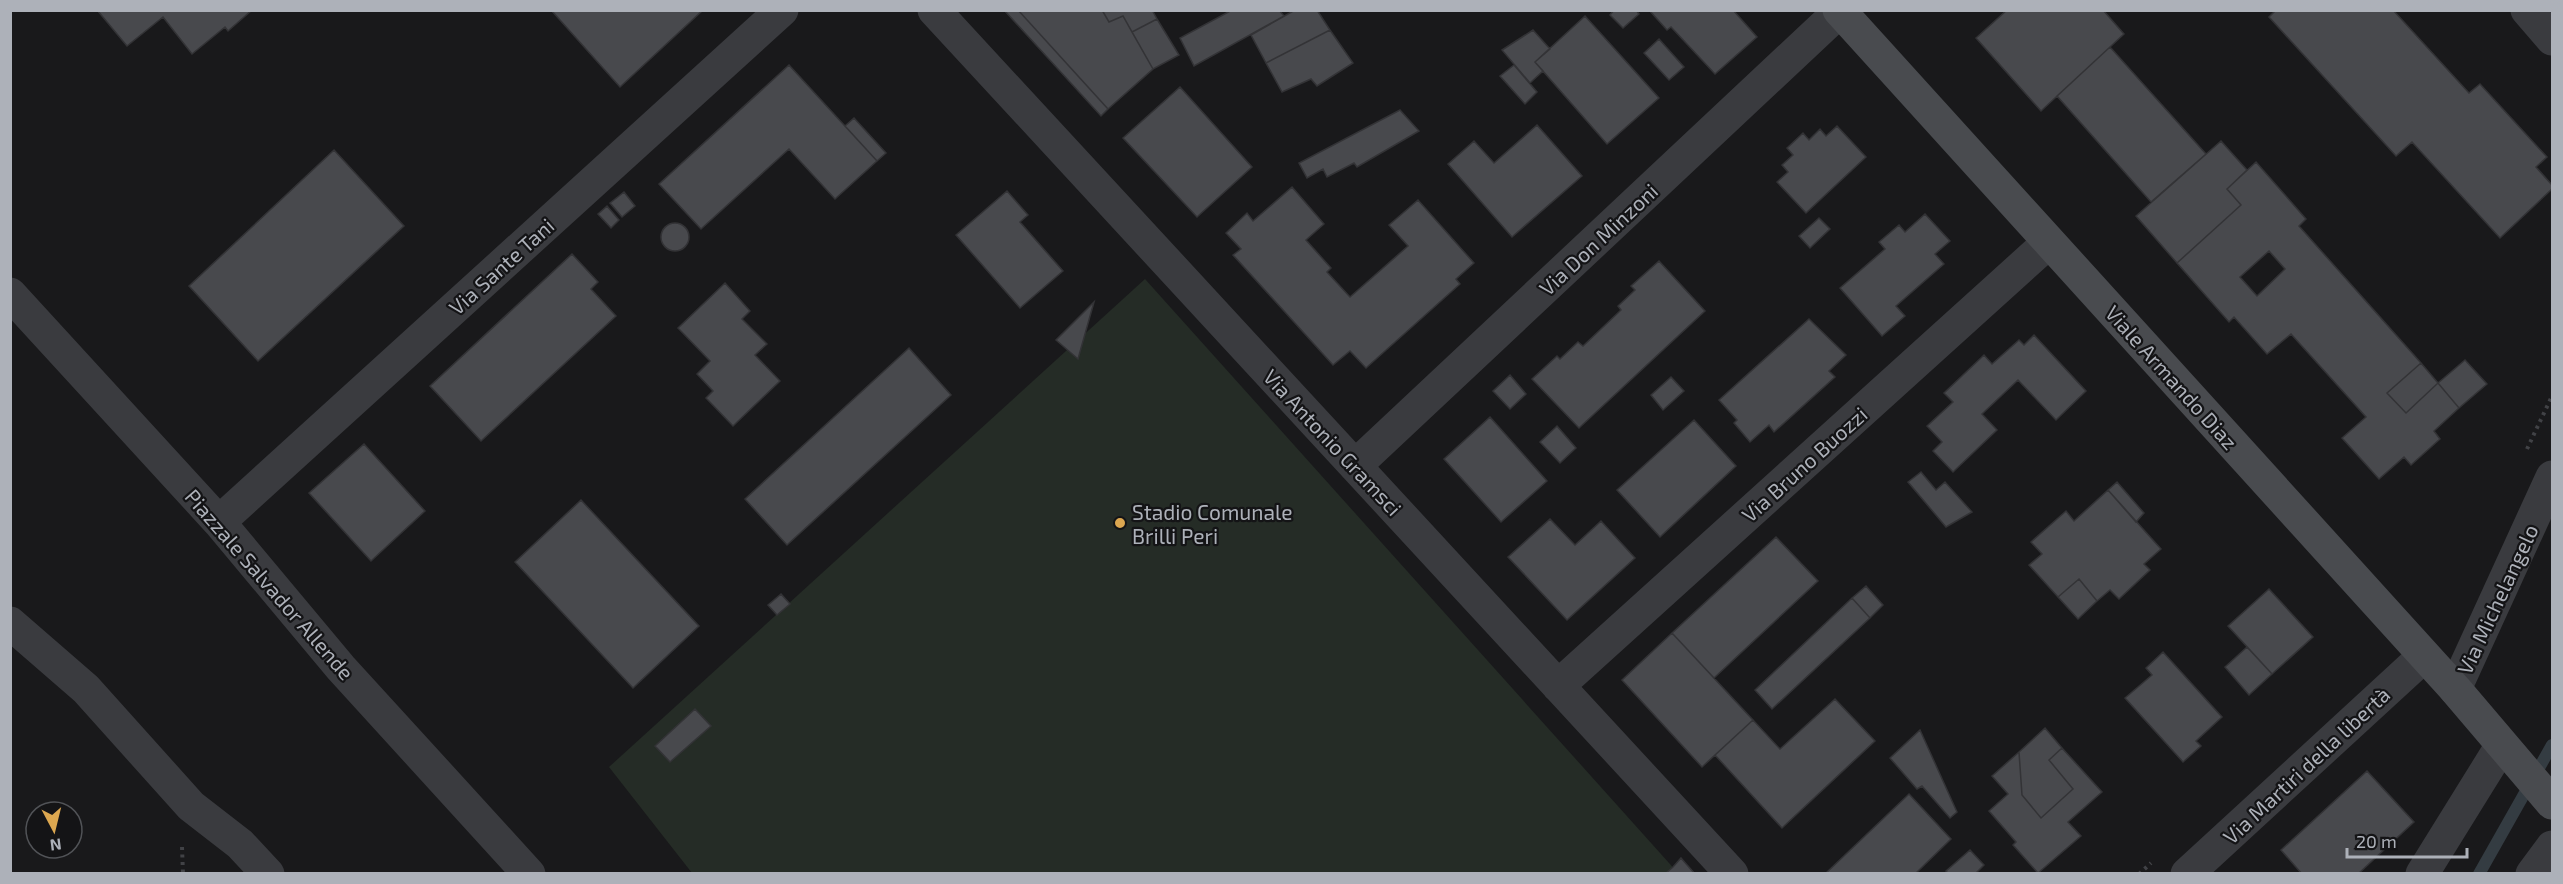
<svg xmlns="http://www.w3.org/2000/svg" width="2563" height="884" font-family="'Exo 2',sans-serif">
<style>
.green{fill:#252c26}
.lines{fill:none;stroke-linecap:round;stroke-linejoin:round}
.stream{stroke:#343c42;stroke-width:12}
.building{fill:#48494d;stroke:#333336;stroke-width:1.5;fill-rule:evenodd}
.path{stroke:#414246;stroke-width:4;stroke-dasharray:3 4.5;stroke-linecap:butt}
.street{stroke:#3a3b3f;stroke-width:33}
.secondary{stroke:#494b4f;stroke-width:33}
.poi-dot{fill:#dca750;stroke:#141416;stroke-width:2}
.labels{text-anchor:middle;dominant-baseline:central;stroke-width:4.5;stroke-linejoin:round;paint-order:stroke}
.street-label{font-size:21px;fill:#adb1b9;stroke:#141416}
.poi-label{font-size:21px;fill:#adb1b9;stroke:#141416;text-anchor:start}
</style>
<rect width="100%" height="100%" fill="#19191b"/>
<!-- green -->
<path class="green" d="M1145,279l533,594h-986l-83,-106z"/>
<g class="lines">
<!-- stream -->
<path class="stream" d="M2479,874l73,-129"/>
</g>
<!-- building -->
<path class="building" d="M97,10h155l-24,21 -3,-4 -33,27 -29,-37 -36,29z
M551,10h152l-83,77z
M1004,10h14l90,99 -7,7z
M1018,10h84l7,12 14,-6 30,53 -45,40z
M1102,10h50l5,9 -25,13 -9,-16 -14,6z
M1232,10h47l5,6 -90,50 -14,-28z
M1295,10h22l13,20 -64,33 -15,-28z
M1636,10l3,4 -16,14 -13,-13 4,-5z
M1649,10h84l24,27 -42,37 -44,-47 -4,3z
M2007,10h96l21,24 -83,77 -65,-73z
M2276,10h117l76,83 11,-9 67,73 -11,10 16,18v4l-52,49 -88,-96 -16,14 -127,-139z
M1585,16l74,82 -52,46 -72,-82z
M1157,19l22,36 -26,14 -21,-37z
M1330,30l23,33 -36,23 -6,-7 -29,13 -16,-29z
M1533,30l17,19 -15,13 8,9 -13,12 -28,-33z
M1659,39l25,28 -15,13 -25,-27z
M2110,47l96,107 -55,48 -94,-106z
M789,65l88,96 -42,38 -46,-50 -88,80 -42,-45z
M1514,65l23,27 -12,12 -25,-28z
M1180,87l72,80 -55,50 -74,-79z
M1400,110l19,21 -62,36 -3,-4 -27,14 -4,-8 -16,9 -8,-15z
M854,118l32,35 -9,8 -32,-35z
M1537,125l45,51 -70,61 -64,-73 26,-23 20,22z
M1837,126l29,31 -60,56 -29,-31 11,-10 -6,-7 11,-10 -6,-7 16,-15 6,7 11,-11 6,7z
M2221,141l26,29 -20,19 14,16 -64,58 -41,-47z
M334,150l70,76 -146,135 -69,-75z
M2256,162l50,57 -7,7 122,137 -34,30 19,20 32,-30 21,25 -25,23 6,8 -29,26 -7,-8 -25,22 -37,-41 24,-21 -75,-83 -24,20 -33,-37 -5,5 -52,-59 64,-58 -14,-16zM2269,251l16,18 -28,27 -17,-19z
M1292,187l32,37 -18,16 25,28 -4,4 23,25 58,-51 -19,-21 29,-25 56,63 -18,16 4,5 -94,84 -16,-17 -17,14 -100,-110 8,-6 -15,-16 21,-20 6,8z
M1007,191l21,24 -8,7 43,49 -43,37 -64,-73z
M624,192l11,14 -13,11 -12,-14z
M607,206l12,14 -8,8 -13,-14z
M1925,214l25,27 -15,13 9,10 -48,42 9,10 -23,20 -42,-48 45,-39 -6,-7 20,-17 6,7z
M1819,218l11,11 -20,19 -11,-12z
M661 237a14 14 0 1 1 28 0a14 14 0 1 1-28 0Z
M572,254l26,28 -7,7 25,27 -135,125 -51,-55z
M1659,261l46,50 -126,117 -47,-49 25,-23 3,3 18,-17 5,4 38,-36 -3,-4 17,-16 -4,-4z
M725,283l25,28 -8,8 25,25 -12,11 25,26 -47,45 -27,-28 7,-7 -16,-17 13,-13 -32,-33z
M1094,302l-16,57 -22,-19z
M1809,319l37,36 -17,16 6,6 -61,55 -5,-7 -19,17 -16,-19 3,-3 -18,-20z
M2034,335l52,56 -30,29 -38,-40 -36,34 15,16 -44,42 -20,-21 9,-9 -15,-16 26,-24 -9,-9 40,-38 8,9 27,-24 5,5z
M909,348l42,47 -164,150 -42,-46z
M2465,360l22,24 -28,24 -21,-25z
M2421,363l17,20 -32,30 -19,-20z
M1510,375l16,19 -16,15 -17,-18z
M1671,377l13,14 -21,19 -12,-15z
M1490,417l57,64 -46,41 -57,-63z
M1694,420l42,46 -76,71 -43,-47z
M1557,426l19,22 -16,15 -20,-21z
M364,444l61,67 -54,50 -62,-68z
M1921,472l15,18 9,-8 27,30 -26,15 -38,-45z
M2117,482l27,31 -8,9 -28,-32z
M2108,490l53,59 -17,15 6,6 -31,29 -9,-9 -13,11 -18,-22 -21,18 -29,-32 13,-11 -11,-12 35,-31 8,10z
M581,500l118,126 -66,62 -118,-126z
M1550,519l25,26 26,-24 34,37 -68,62 -59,-63z
M1776,537l42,44 -104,97 -42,-45z
M2079,579l18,22 -19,18 -20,-22z
M1866,586l17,19 -13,13 -18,-20z
M2269,589l44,48 -41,37 -44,-48z
M781,594l9,10 -13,11 -9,-10z
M1852,598l18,20 -98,91 -17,-19z
M1672,633l81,87 -51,47 -80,-87z
M2247,647l25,27 -23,21 -24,-28z
M2163,652l59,65 -26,24 5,5 -18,16 -58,-64 27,-23 -6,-7z
M1835,699l40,42 -93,87 -67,-73 38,-35 27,29z
M695,709l16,17 -41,36 -15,-16z
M2045,728l17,20 -13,12 24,29 -32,29 -19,-23 -3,-43z
M1920,730l37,82 -7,6 -28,-32 -5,3 -27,-31z
M2062,748l40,44 -34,30 13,14 -43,37 -25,-28 3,-3 -27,-31 19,-17 -16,-18 27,-24 3,43 19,23 32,-29 -24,-29z
M2367,771l47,51 -56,52h-56l-21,-24z
M1909,794l42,45 -36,35h-90z
M1970,850l14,15 -9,9h-26l-3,-3z
M1681,858l14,16h-30l8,-7z"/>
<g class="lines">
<!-- path -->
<path class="path" d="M2527,449l25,-53
M182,847l1,27
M2139,874l12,-11"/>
<!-- street -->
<path class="street" d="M934,10l798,864
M2527,10l25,29
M10,294l209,228 122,146 188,206
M1355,466l486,-456
M219,522l563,-512
M10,623l76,66 105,117 49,38 28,30
M1558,686l491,-444
M2455,689l97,-212
M2187,874l237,-218
M2422,874l80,-129
M2532,874l20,-27"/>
<!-- secondary -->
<path class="secondary" d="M1839,10l616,679 97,114"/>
</g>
<!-- markers -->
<circle class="poi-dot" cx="1120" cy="523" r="6"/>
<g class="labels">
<!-- street labels -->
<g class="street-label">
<text transform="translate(1598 239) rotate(-43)">Via Don Minzoni</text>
<text transform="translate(501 266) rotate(-42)">Via Sante Tani</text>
<text transform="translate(2172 377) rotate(48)">Viale Armando Diaz</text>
<text transform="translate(1333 442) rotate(47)">Via Antonio Gramsci</text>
<text transform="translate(1804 464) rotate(-42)">Via Bruno Buozzi</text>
<text transform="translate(270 584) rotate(49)">Piazzale Salvador Allende</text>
<text transform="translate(2497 599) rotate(-65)">Via Michelangelo</text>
<text transform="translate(2306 765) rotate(-43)">Via Martiri della libertà</text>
</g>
<!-- poi labels -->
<g class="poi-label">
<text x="1132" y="511">Stadio Comunale<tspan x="1132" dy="24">Brilli Peri</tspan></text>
</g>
</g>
<!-- border -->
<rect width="2563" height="884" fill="none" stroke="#adb1b9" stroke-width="24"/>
<!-- north arrow -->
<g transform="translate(54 830) rotate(173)"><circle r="28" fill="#141416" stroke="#515357" stroke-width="1.5"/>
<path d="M0-4.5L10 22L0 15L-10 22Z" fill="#dca750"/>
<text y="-9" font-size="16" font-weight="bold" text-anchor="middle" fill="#adb1b9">N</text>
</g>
<!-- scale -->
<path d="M2347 848v9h120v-9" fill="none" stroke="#adb1b9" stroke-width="3"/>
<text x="2356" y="848" font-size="18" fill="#adb1b9" stroke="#141416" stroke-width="4.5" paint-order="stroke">20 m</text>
</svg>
